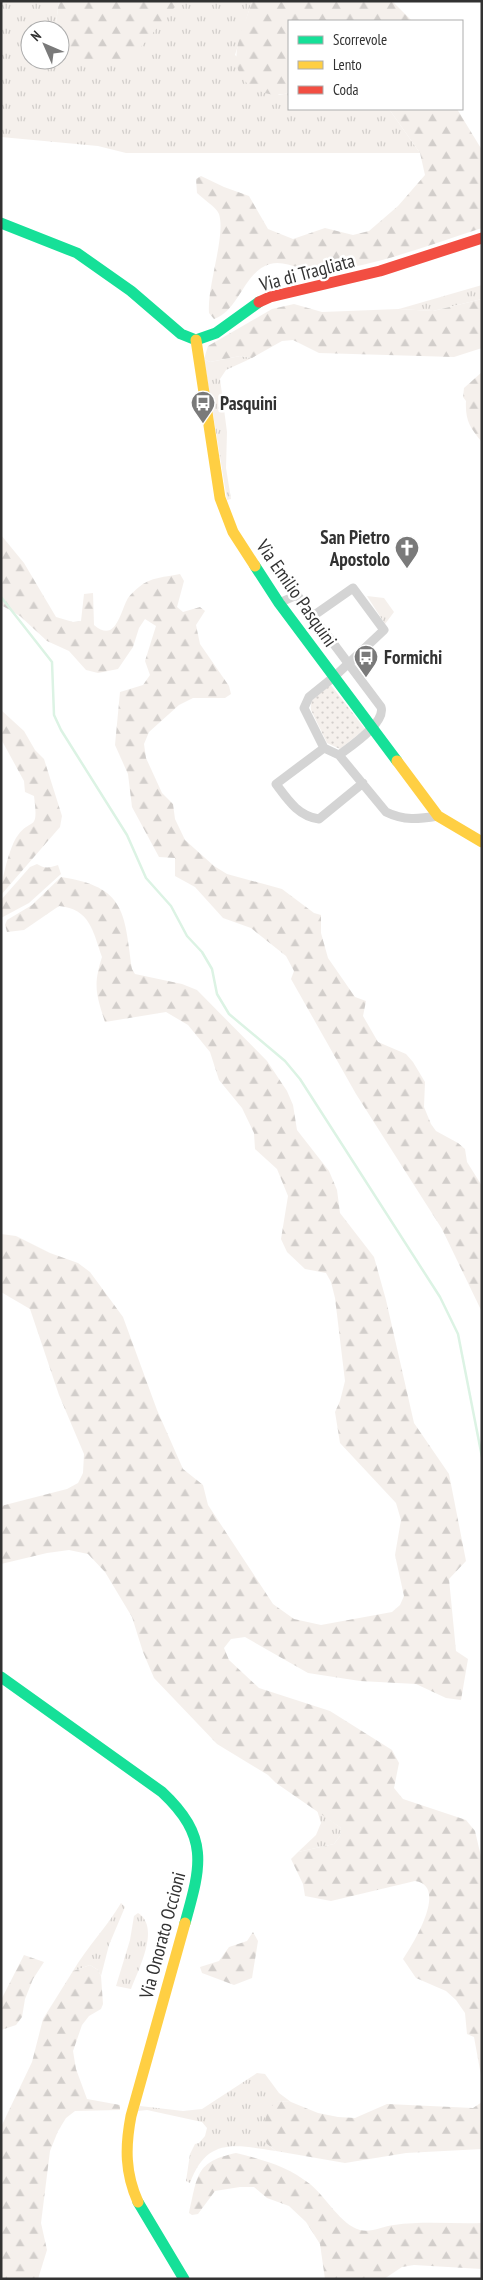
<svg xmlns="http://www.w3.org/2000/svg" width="483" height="2280" font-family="'PT Sans Narrow',sans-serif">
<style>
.grass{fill:url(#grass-tufts)}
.forest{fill:url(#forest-firs)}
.park{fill:url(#park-dots)}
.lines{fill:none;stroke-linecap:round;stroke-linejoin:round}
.stream{stroke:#dcf3e4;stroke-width:2.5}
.street{stroke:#d4d4d4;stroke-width:9}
.fast{stroke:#16e098;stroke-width:11}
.slow{stroke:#ffcf43;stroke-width:11}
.jam{stroke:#f24e42;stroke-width:11}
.labels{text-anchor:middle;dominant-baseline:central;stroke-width:5;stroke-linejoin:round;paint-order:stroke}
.street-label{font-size:19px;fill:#323232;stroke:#fff}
.poi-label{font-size:19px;font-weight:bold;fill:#323232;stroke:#fff;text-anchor:start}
</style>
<defs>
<pattern id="grass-tufts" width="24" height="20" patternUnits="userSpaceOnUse" patternTransform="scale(1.25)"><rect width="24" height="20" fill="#f5f0ec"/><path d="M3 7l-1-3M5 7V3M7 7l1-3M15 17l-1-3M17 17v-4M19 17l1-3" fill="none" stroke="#d2cecb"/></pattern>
<pattern id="forest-firs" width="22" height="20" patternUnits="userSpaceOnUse" patternTransform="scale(1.25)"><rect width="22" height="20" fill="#f5f0ec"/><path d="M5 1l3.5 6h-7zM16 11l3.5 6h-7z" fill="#d2cecb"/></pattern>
<pattern id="park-dots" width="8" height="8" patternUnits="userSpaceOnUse" patternTransform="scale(1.25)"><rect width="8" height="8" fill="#f5f0ec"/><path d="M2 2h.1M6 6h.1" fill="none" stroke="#d2cecb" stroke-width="1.8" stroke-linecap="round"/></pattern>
</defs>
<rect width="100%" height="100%" fill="#fff"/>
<!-- grass -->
<path class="grass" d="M1,1h58l-4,29h-25v30h25l1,3 108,-46 16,-16h72l-17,54 44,40 10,-2v16h100l31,44h-294l-28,-7 -97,-9z
M482,285v14l-49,12 -34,-2z
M240,356l12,2 -26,12 -6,9 7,53 -1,36 5,31 -4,1 -23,-141 6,3z
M367,596l17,2 10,14 -9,12z
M317,1810l24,18 -1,8 -6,8 -36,8 18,-17 5,-12z
M121,1903l4,4 -16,38 -8,31 -3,-6 -8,-5 -17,6c14,-24 34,-44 48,-68z
M138,1913c23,14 0,57 -7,76l-15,-3 14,-46 4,-24z
M257,2073l8,1 14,19 12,9 -13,-1 -11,43 9,7c-41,-6 -69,-14 -86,32l-4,-2 4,-27 5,-10 4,-1 6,-7 2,-8 -5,-6 -55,-12 -9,1 2,-5 43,5 19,-2z"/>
<!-- forest -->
<path class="forest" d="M59,1h121l-52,61 -43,2 -30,-1v-3h5v-30h-5z
M252,1h140l20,20h-123v72c-14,3 -25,2 -37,-6 -31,-20 -8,-58 0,-86z
M389,109h68l25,41v78c-52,17 -104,37 -159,44 -17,2 -36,-13 -53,-8 -27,8 -30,46 -56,55l-5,-6c-2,-28 17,-77 10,-99 -3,-7 -16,-15 -22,-21l-1,-14 5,-3 23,11 25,9 19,33 25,10 32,-11 28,7 16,-4 29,-25 27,-31 -5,-22z
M482,299v49l-28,9 -135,-4 -26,-13 -11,1 -30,17 -12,-2 -30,6 -6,-3 4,-13 64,-37 22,-5 28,8 77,-3 34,2z
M482,372v70c-12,-14 -17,-22 -16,-41l-3,-4 1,-9z
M1,535l23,28 32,54 17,5 8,-1 3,-27 9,-1 1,32c22,19 26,-13 34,-27 3,-4 7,-8 11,-11 11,-10 27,-10 41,-13l4,7 -7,26 6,5 17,-5 5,4 -9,14 4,19 29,42 2,8 -6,4h-32l-14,7 -30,27 -5,12 2,14 16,35 11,11 2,15 10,21 29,26 13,8 55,15 32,24 7,2v18l7,25 27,39 11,4 -3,15 15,26 28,12 7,8 12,20 -1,25 7,17 5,7 22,12 7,6 2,13 15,24v126l-40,-83 -86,-135 -65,-115 3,-8 -8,-15 -35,-28 -28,-10 -28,-31 -20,-11v-18l-16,-1 -27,-50 -4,-33 -13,-29 5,-53 23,-7 7,-10 -5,-14 11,-35 -11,-7 -6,9 -6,19 -15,22 -20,4 -12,-3 -17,-19 -22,-10 -27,-25 -19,-11z
M1,710l23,21 11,19 9,9 18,57 -2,11 -59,68c0,-14 8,-45 15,-57 15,-23 23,-3 18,-42l-9,-4 -1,-11 -23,-42z
M37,864c8,5 12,4 21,1l3,9 -32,29 -28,15v-18l29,-33z
M61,877c65,10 63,35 71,92l3,5 47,10 15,6 70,71 20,30 6,14 4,25 32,41 8,19 3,23 34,44 12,43 28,123 35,51 17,87 -17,18 7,72 12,8 -7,41 -15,-2 -30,-14 -56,-3 -52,-8 -63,-36 -14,2 -7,9 5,12 30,28 71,23 62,39 7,13 -5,25 9,11 63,21 9,11 7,30v220l-8,-44 -7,-3 -2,-21 -9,-13 -10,-9 -30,-13 -13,-19c10,-15 46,-73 12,-78l-84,20 -26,-5 -2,-12 -12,-25 7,-7 36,-8 6,-8 1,-8 -65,-45 -8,-8 -51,-31 -63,-66 -11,-26 -11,-35 -27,-45 -17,-18 -19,-4 -22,3 -46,11v-58l66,-17 11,-6 5,-10 1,-19 -25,-59 -29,-86 -29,-17v-58l15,2 34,17 28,10 12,9 33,45 34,93 26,59 20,16 5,20 65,99 21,15 27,6 71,-13 8,-7 4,-9 -9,-41 6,-35 -5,-17 -56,-60 -5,-31 5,-11 5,-20 -10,-83 -4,-16 -5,-9 -21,-4 -18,-17 -6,-13 7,-43 -11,-27 -22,-20 -1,-16 -12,-25 -23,-28 -9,-28 -22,-27 -22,-13 -61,10c-9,-28 -12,-37 -3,-65 -9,-26 -12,-48 -43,-51l-35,24 -17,2 -2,-7 2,-5 25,-15z
M253,1932l5,9 -6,37 -18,7 -32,-12 -2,-6 19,-6 10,-14 18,-6z
M24,1955l20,7 -11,17 -8,20 -3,18 -6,8 -15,5v-30z
M90,1965l8,5 3,6 2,28 -2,5 -12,7 -7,9 -9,26 3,18 11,30 33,6v5l-45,1 -9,7 -8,13 -8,20 -9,72 6,27 -9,29h-37v-152l31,-65 11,-43 30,-48z
M278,2101l13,1 27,11 20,4 17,1 32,-14 86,4 9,-6v47l-76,4 -61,10 -69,-12 -9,-7 -5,-11 6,-24z
M236,2153c28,7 51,13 74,31 15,12 31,41 50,46 11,3 23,-4 34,-5 28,-4 59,-1 88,-2v46l-68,-4 -12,2 -18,12h-59l-5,-35 -14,-22 -17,-16 -22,-8 -13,-11h-14l-25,4 -17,23 -6,1 -3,-2c9,-38 6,-51 47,-60z"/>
<!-- park -->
<path class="park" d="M330,684l35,45 -25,20 -13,-6 -16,-33c-2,-13 10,-19 19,-26z"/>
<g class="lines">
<!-- stream -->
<path class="stream" d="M1,597l51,65 2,53 7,15 66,105 19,43 25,28 16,30 15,16 10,17 5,25 12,20 56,47 15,18 140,218 18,37 24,123"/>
<!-- street -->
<path class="street" d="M279,603l18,-8 84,112c5,16 -30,39 -42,48l47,57c18,9 33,7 52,4
M313,616l40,-28 31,42 -49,46 -26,21 -5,11 20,40 15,7
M324,748l-48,36c12,16 22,32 43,35l44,-36"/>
<!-- fast -->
<path class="fast" d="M1,223l76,30 54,38 50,43 15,6 20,-7 43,-31
M255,566l24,37 118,158
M1,1677l161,115c48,45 39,74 23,131
M138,2202l46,77"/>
<!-- slow -->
<path class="slow" d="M196,340l24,158 13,34 22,34
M397,761l41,55 44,26
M138,2202c-13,-29 -13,-55 -7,-86l54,-193"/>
<!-- jam -->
<path class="jam" d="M259,302l11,-5 110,-26 102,-33"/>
</g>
<!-- icons -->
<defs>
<symbol id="bus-pin" viewBox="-11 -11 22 30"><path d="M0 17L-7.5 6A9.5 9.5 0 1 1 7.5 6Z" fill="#7a7a7a" stroke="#fff"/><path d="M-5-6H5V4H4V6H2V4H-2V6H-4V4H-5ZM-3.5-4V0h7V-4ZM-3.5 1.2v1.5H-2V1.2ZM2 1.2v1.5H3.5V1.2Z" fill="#fff"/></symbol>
<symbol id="church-pin" viewBox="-11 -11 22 30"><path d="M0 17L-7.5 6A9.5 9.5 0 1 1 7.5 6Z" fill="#7a7a7a" stroke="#fff"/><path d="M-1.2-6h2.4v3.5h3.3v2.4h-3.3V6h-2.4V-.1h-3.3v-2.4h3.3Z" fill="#fff"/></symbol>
</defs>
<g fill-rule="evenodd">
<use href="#bus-pin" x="189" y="389" width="28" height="38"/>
<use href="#church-pin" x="393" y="534" width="28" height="38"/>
<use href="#bus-pin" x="352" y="643" width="28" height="38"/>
</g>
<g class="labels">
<!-- street labels -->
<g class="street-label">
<text transform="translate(307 272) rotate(-15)">Via di Tragliata</text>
<text transform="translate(297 593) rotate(55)">Via Emilio Pasquini</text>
<text transform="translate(162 1935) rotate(-75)">Via Onorato Occioni</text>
</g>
<!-- poi labels -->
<g class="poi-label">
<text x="220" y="403">Pasquini</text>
<text x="390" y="537" text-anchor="end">San Pietro<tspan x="390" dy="22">Apostolo</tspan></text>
<text x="384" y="657">Formichi</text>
</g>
</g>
<!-- border -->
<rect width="483" height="2280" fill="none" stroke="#323232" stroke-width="5"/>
<!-- legend -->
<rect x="288" y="20" width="175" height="90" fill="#ffffff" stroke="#adadad"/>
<rect x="298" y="36" width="25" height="8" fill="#16e098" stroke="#adadad"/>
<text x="333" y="45" font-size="15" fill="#323232">Scorrevole</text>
<rect x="298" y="61" width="25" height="8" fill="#ffcf43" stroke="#adadad"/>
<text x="333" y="70" font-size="15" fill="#323232">Lento</text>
<rect x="298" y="86" width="25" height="8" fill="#f24e42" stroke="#adadad"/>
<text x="333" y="95" font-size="15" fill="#323232">Coda</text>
<!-- north arrow -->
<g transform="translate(45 45) rotate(315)"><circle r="24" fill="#ffffff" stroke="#adadad"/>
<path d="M0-4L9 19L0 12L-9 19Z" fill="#7a7a7a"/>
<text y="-8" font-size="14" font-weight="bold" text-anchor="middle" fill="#323232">N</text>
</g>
</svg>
